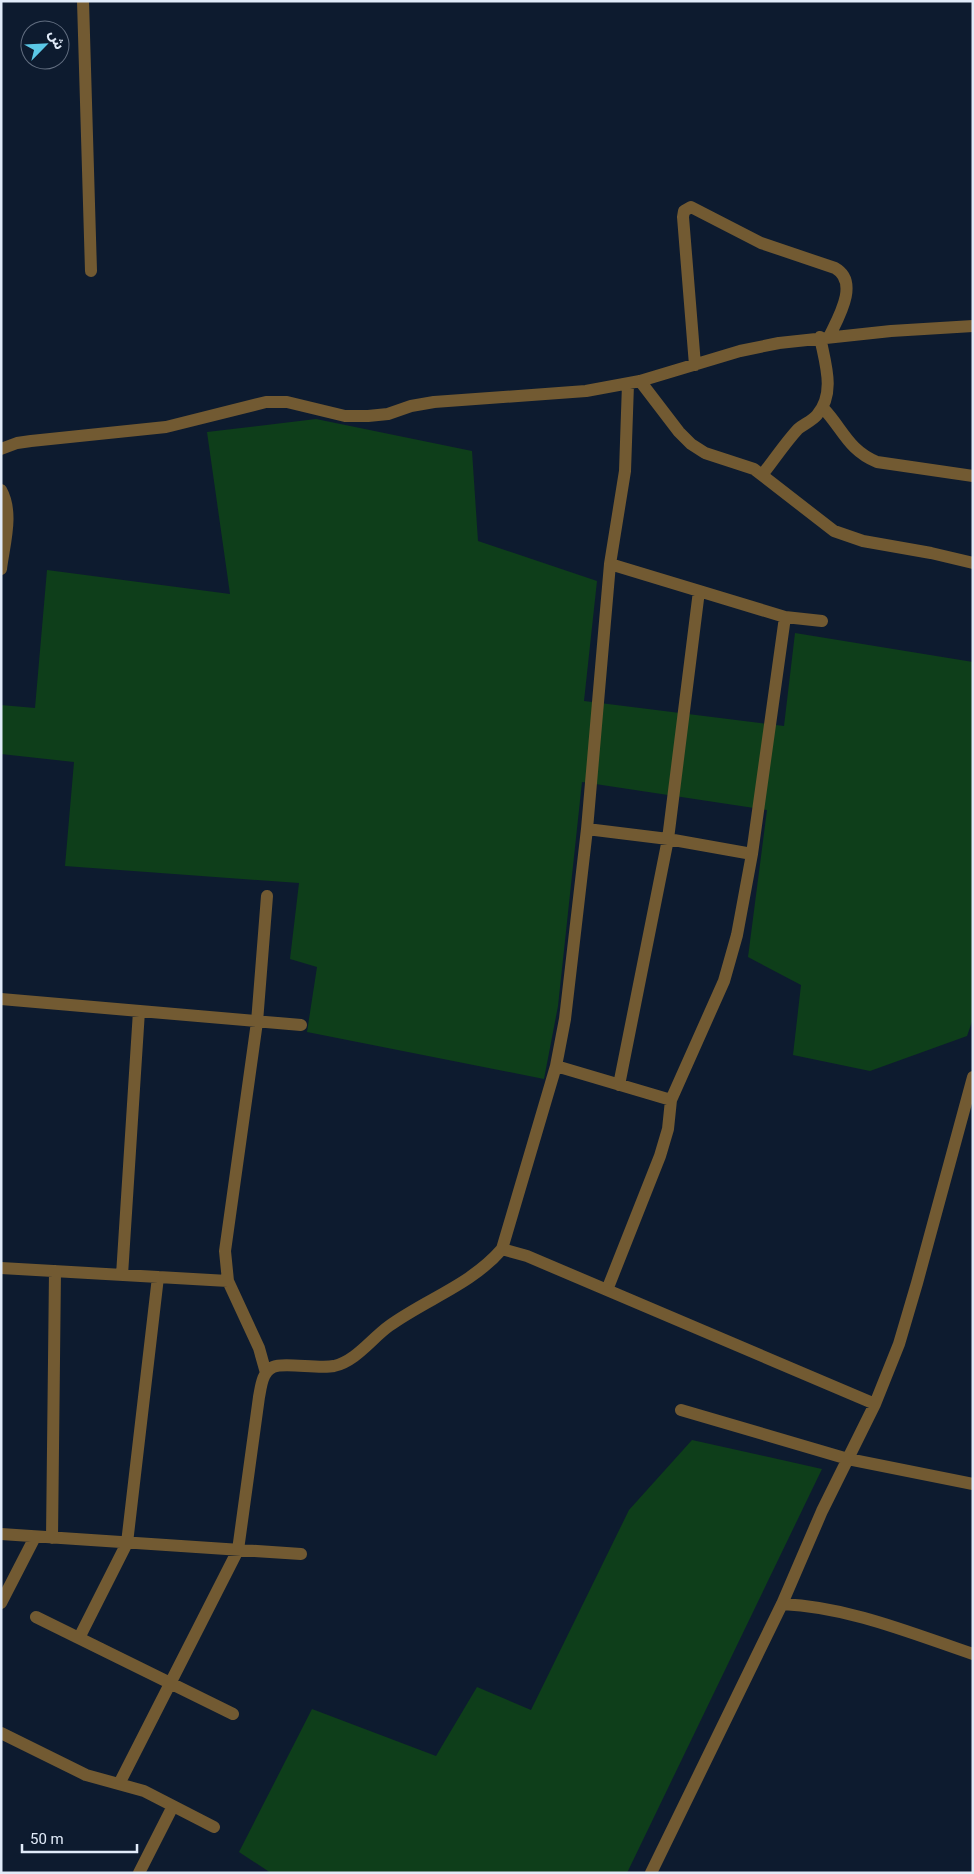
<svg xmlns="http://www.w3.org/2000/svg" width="974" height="1874" font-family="Roboto,'Noto Sans Arabic',sans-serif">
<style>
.green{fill:#0e3e1a}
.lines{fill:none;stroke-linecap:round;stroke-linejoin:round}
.minor{stroke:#725a32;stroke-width:12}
</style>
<rect width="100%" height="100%" fill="#0d1b2f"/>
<!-- green -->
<path class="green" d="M316,419l156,32 6,90 119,40 -13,120 200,25 11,-93 178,29v357l-6,17 -97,35 -77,-16 8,-70 -53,-28 19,-147 -185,-28 -24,224 -14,73 -237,-47 10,-65 -27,-8 9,-76 -234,-17 9,-104 -73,-8v-49l34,3 12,-138 183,24 -23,-162z
M692,1440l130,29 -195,404h-356l-32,-21 73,-143 124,47 41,-69 54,23 98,-200z"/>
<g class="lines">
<!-- minor -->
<path class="minor" d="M83,1l8,270
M695,365l-12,-148 1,-6 7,-4 70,36 74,25c25,14 3,50 -6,69
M640,381l39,51 12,12 14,9 49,16 80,62 29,10 68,12 42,10
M823,408c20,21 25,42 54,54l96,14
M1,449l16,-6 14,-2 135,-14 100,-25h21l58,14h23l20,-2 23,-8 23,-4 152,-11 54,-10 100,-30 39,-8 112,-12 82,-5
M762,475c12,-15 23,-32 36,-46 6,-5 14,-8 19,-14 19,-22 8,-52 3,-78
M1,490c13,23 3,54 0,79
M610,564l175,53 37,4
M587,829l81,10 84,15
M1,999l300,26
M556,1066l115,34
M619,1085l49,-246 31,-248
M502,1249l25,7 348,148
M1,1268l227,13
M122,1275l17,-264
M607,1290l53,-134 8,-27 3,-29 53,-119 13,-46 15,-81 33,-237
M266,1373l-7,-25 -31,-67 -3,-30 32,-229 10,-126
M681,1410l167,49 125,25
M1,1534l300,20
M52,1538l3,-267
M1,1603l34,-66
M782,1604c67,3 129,29 191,50
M36,1617l197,97
M79,1638l48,-95 31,-266
M1,1733l85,42 58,16 70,36
M119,1784l119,-234 21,-153c2,-10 3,-25 14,-30 11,-5 45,2 61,-1 22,-5 37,-27 55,-40 37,-27 82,-41 113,-77l54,-183 9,-47 22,-190 23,-265 15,-93 3,-87
M139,1873l34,-67
M651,1873l131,-269 40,-93 53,-107 24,-60 18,-61 56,-206"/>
</g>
<!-- border -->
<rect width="974" height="1874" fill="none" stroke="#e1ebf9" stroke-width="5"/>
<!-- north arrow -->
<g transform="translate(45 45) rotate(66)"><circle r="24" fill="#0d1b2f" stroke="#626e80"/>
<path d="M0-4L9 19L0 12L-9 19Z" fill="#5bc8e6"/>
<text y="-8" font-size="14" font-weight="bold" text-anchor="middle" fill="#e1ebf9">ش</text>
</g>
<!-- scale -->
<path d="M22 1844v8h115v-8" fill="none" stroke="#e1ebf9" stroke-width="2.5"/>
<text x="30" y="1844" font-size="15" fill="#e1ebf9" stroke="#0d1b2f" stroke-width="4" paint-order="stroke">50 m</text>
</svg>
